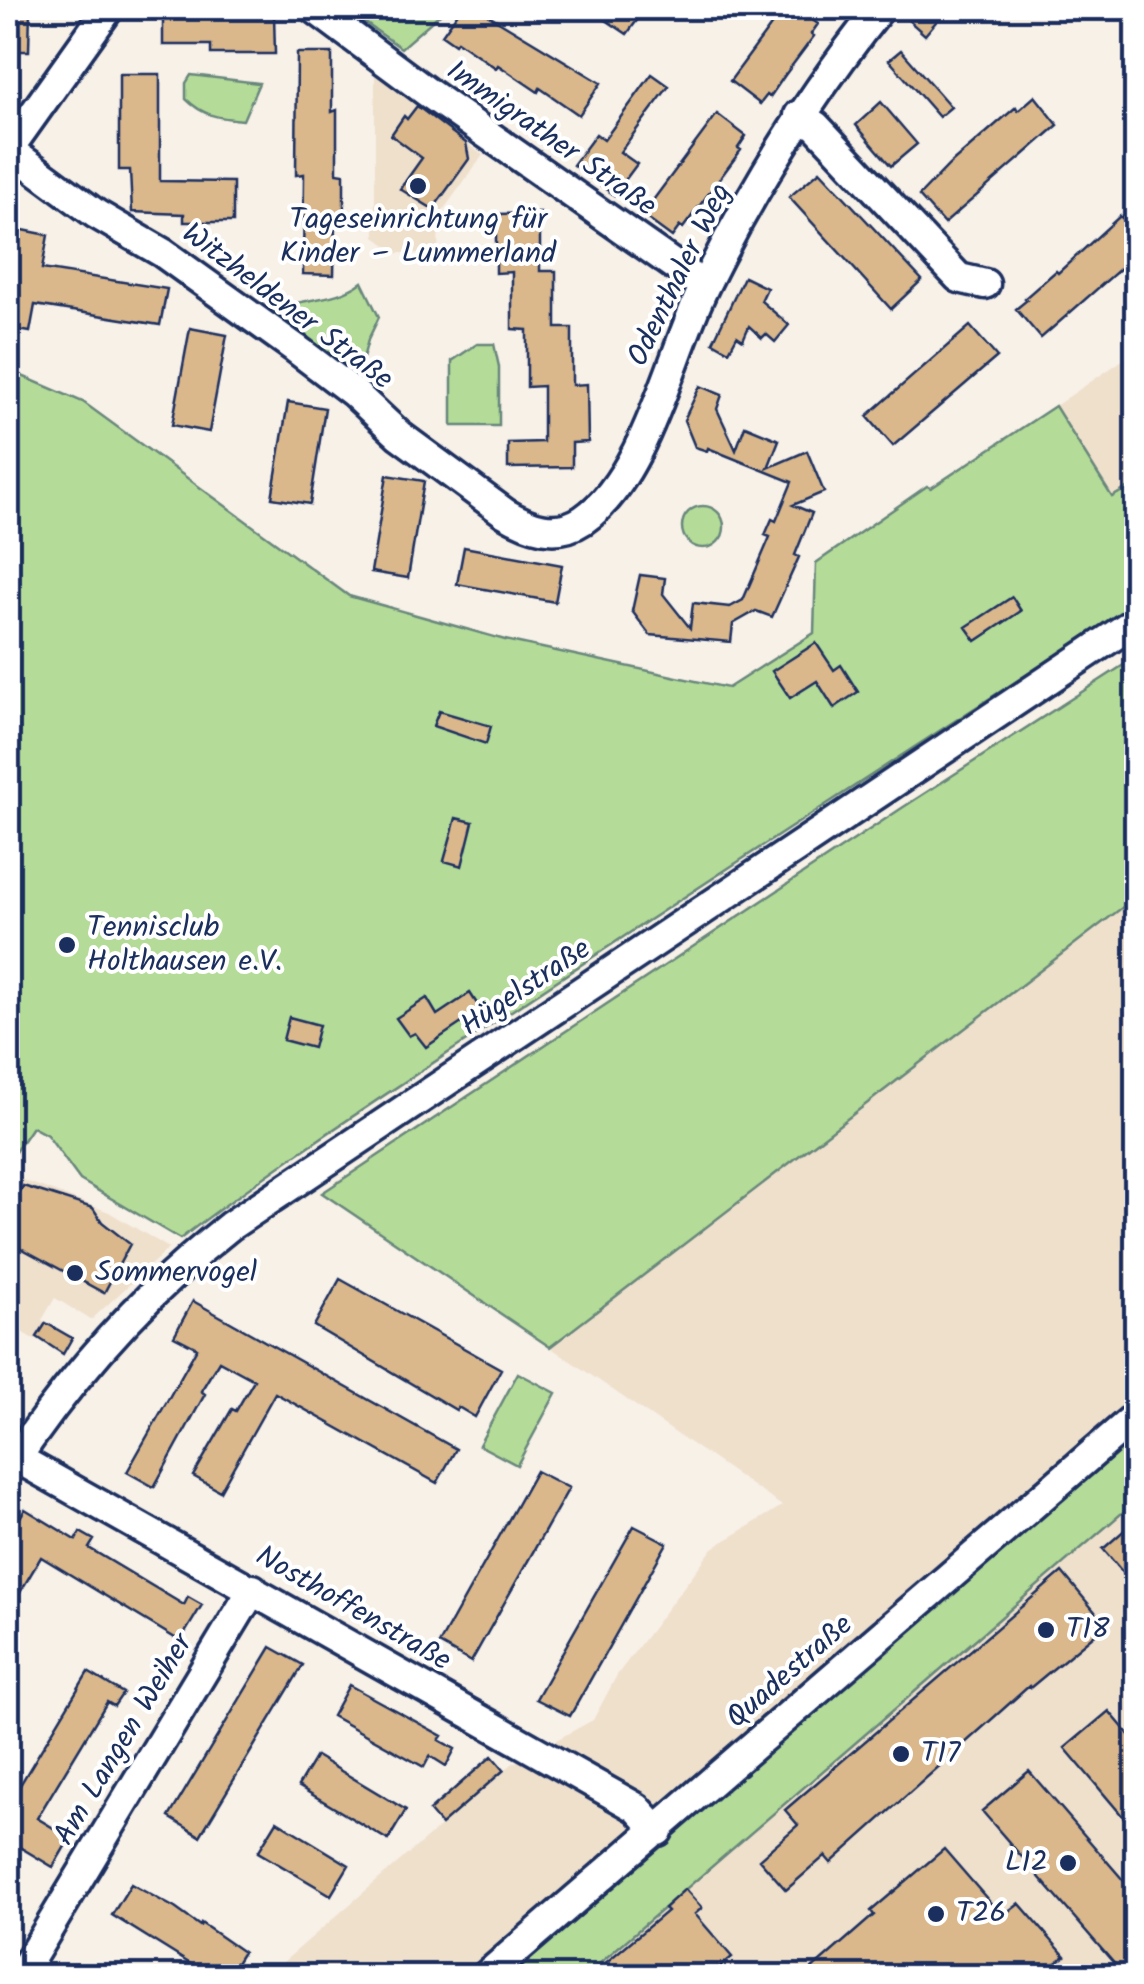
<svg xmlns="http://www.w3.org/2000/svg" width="1144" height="1984" font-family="Kalam,sans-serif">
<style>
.built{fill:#efe0cc}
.green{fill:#b4dc98;stroke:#68867b;stroke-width:2.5}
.building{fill:#dab88c;stroke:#1b2f5e;stroke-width:2.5}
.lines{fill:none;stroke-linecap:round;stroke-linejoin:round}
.minor-casing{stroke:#1b2f5e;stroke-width:35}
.minor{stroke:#fff;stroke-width:28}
.poi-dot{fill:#1b2f5e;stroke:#fff;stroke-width:4}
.labels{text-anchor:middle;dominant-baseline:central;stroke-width:8;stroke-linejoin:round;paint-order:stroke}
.street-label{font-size:30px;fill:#1b2f5e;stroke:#fff}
.poi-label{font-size:30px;fill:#1b2f5e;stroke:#fff;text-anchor:start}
</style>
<rect width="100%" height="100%" fill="#f8f1e8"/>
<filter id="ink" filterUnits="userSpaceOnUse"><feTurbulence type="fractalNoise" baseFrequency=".01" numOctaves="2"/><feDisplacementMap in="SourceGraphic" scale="20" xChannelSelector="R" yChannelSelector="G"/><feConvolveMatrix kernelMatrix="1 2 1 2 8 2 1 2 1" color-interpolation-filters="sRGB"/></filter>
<g filter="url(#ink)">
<!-- built -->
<path class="built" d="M375,75l108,80 -44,61 -1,37h-41l-22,-16z
M1136,351v132l-23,15 -58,-92z
M1136,897v1079h-869l245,-212 81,-44 24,-45 96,-127 69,-42 -232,-159z
M20,1179l89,33 60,36 -78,72 -36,-22 -13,22 4,3 -11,17 -27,-16v-124z"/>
<!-- green -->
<path class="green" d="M344,8h103l-46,40z
M191,75l68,8 -16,37c-24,-2 -40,-4 -57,-21v-16z
M362,282l17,35 -11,23 -11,41 -92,-69c33,-14 71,-10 97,-30z
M477,344h17l5,23v59h-47v-65z
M8,370l75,32 266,194 156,44 223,48 86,-55 2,-70 111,-77 4,2 124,-82 57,91 24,-14v121c-209,135 -419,270 -626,408 -111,74 -224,146 -330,227l-100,-59 -33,-45 -15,-8 -17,25 -7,-5z
M682 527a21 21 0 1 1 42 0a21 21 0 1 1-42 0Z
M1136,657v240l-586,450 -228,-154 580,-385z
M518,1373l38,20 -39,72 -38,-20z
M1136,1433v68l-551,475h-74z"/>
<!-- building -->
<path class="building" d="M8,8h22l-1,43h-21z
M163,8h48v5l63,1 1,40h-64v-9h-48z
M461,8h16l124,75 -22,32 -39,-27 -2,4 -40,-27 -2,3 -39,-27 -2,3 -13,-9z
M588,8h33l17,11 -11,15z
M784,8h12l22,16 -7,10 3,2 -29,39 -15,22 -3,-2 -7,9 -30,-23z
M917,8h11l12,9 -15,18 -18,-16z
M901,50l50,57 -12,10 -50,-57z
M297,53h35v59l5,-2v63l7,1v49h-9l-1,52 -31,-1 1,-100 -8,1z
M119,74h41v107l73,1v40h-49v-8l-52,-2 -2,-42h-11z
M652,74l17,12 -49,66 17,12 -23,31 -41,-30 23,-31 8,6z
M1035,96l23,29 -114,99 -25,-28 30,-31 67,-58 2,4z
M881,102l36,42 -26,22 -35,-41z
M417,106l49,37 3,16 -36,50 -33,-20 22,-31 -31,-23 13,-19 3,3z
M717,114l29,22 -8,12 3,2 -58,78 -3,-2 -8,11 -30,-22z
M820,171l102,109 -31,29 -102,-112z
M1136,206v49l-95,83 -25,-29 11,-9 -2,-2 31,-27 2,2 62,-57 2,2z
M540,213v58h16v57h16v57l15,-1 1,58 -16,1v24l-64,1v-25l35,-1v-56l-16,1v-57l-15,-1v-57l-16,1v-59z
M8,227l40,8 -6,34 125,20 -7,36 -125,-20 -5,27 -17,-3 5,-25 -10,-1z
M744,277l23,11 -6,13 28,24 -14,17 -9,-8 -4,4 -13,-12 -6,14 -6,-4 -8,15 -16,-9z
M970,326l27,31 -104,89 -26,-30z
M190,328l37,7 -18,97 -37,-7z
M700,386l22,9 -5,14 19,41 9,-24 34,14 -11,28 39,-17 17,41 -31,13 19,8 -17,42 4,2 -27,60 -16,-6 -23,13 -2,18 -81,-7 -18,-24 8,-36 25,3 -2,16 27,34 3,-25 37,4 13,-7 27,-63 -5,-2 7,-16 4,2 16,-39 -84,-34 -1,3 -12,-4 -11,-27z
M288,402l37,6 -15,96 -38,-6z
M387,475l37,6 -16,97 -37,-6z
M464,547l98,18 -7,37 -98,-18z
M1012,597l9,14 -45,30 -10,-14z
M816,643l18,27 7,-5 17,27 -24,16 -17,-27 -27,17 -18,-27z
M439,711l52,15 -5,18 -53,-18z
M456,818l17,4 -11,44 -18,-5z
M470,993l11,17 -55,37 -11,-14 -6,3 -13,-18 31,-20 10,17z
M289,1017l30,8 -6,23 -30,-8z
M23,1186l70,22 9,14 28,22 -26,49 -96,-52v-27z
M340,1279l161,90 -26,48 -17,-10 -2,3 -142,-84z
M193,1301l263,148 -19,34 -162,-90 -55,98 -27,-15 39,-67 4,2 18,-31 -35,-19 -18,30 4,3 -51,93 -27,-15 70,-124 -23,-12z
M46,1323l26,15 -9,16 -26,-17z
M536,1471l33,17 -98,174 -32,-18z
M25,1509l51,31 4,-8 14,8 -5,8 95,57 4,-8 14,8 -22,36 -139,-84 -33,56v-75z
M1136,1520v68l-33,-39z
M634,1526l33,17 -97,173 -34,-17z
M1062,1572l44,53 -76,63 -1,-2 -198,177 -6,-7 -39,34 -27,-31 39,-34 -13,-15z
M271,1647l32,18 -103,171 -31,-19z
M88,1672l35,21 -9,13 -7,-4 -70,116 33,20 -17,29 -45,-27v-35z
M349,1685l93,51 -3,4 16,9 -9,17 -16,-10 -6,11 -92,-51z
M1109,1711l27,32v89l-71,-84z
M316,1756l90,54 -18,30 -90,-54z
M492,1756l12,14 -63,55 -12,-14z
M1029,1771l107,124v81h-11l-143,-165z
M277,1821l72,44 -18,30 -73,-43z
M944,1849l58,67 17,-13 46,53 -17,13 7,7h-251l70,-61 -3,-4z
M131,1884l44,24 25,18 1,-3 42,29 -15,24h-11l-1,-5 -11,2 -93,-58z
M685,1889l17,19 -7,6 37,43 -23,19h-119l77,-65 -3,-3z"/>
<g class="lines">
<defs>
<path id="minor" d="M314,8l113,84 277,194
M799,115l17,11 143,152 26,6
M8,149l88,65 67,39 132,95 58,44 46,43 106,78c24,14 51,25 78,7 63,-43 88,-167 122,-235 49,-99 106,-191 175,-277
M8,150l101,-142
M8,1453l629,355 21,23
M8,1471c62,-94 133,-175 222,-245l906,-605
M20,1976l233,-387
M486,1976l650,-560"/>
</defs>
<!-- minor casing -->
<use href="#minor" class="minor-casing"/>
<!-- minor -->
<use href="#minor" class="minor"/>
</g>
</g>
<!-- markers -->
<g class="poi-dot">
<circle cx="418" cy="186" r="10"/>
<circle cx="67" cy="945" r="10"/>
<circle cx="75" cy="1273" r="10"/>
<circle cx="1046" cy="1630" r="10"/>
<circle cx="901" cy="1754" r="10"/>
<circle cx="1068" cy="1863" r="10"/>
<circle cx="936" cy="1914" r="10"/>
</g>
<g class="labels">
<!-- street labels -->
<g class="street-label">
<text transform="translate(551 139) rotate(35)">Immigrather Straße</text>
<text transform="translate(680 275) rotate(-64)">Odenthaler Weg</text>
<text transform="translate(287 307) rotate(37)">Witzheldener Straße</text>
<text transform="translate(526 988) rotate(-34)">Hügelstraße</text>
<text transform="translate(353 1609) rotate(30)">Nosthoffenstraße</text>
<text transform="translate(790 1672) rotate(-41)">Quadestraße</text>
<text transform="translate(124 1740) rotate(-59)">Am Langen Weiher</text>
</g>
<!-- poi labels -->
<g class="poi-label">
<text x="418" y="220" text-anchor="middle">Tageseinrichtung für<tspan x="418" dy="34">Kinder – Lummerland</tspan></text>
<text x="87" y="928">Tennisclub<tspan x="87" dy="34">Holthausen e.V.</tspan></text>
<text x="95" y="1273">Sommervogel</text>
<text x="1066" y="1630">T18</text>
<text x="921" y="1754">T17</text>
<text x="1048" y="1863" text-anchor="end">L12</text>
<text x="956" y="1914">T26</text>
</g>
</g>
<!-- margin -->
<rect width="1144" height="1984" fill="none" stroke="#fff" stroke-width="40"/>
<rect x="20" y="20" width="1104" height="1944" fill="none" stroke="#1b2f5e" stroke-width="4" filter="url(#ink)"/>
</svg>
